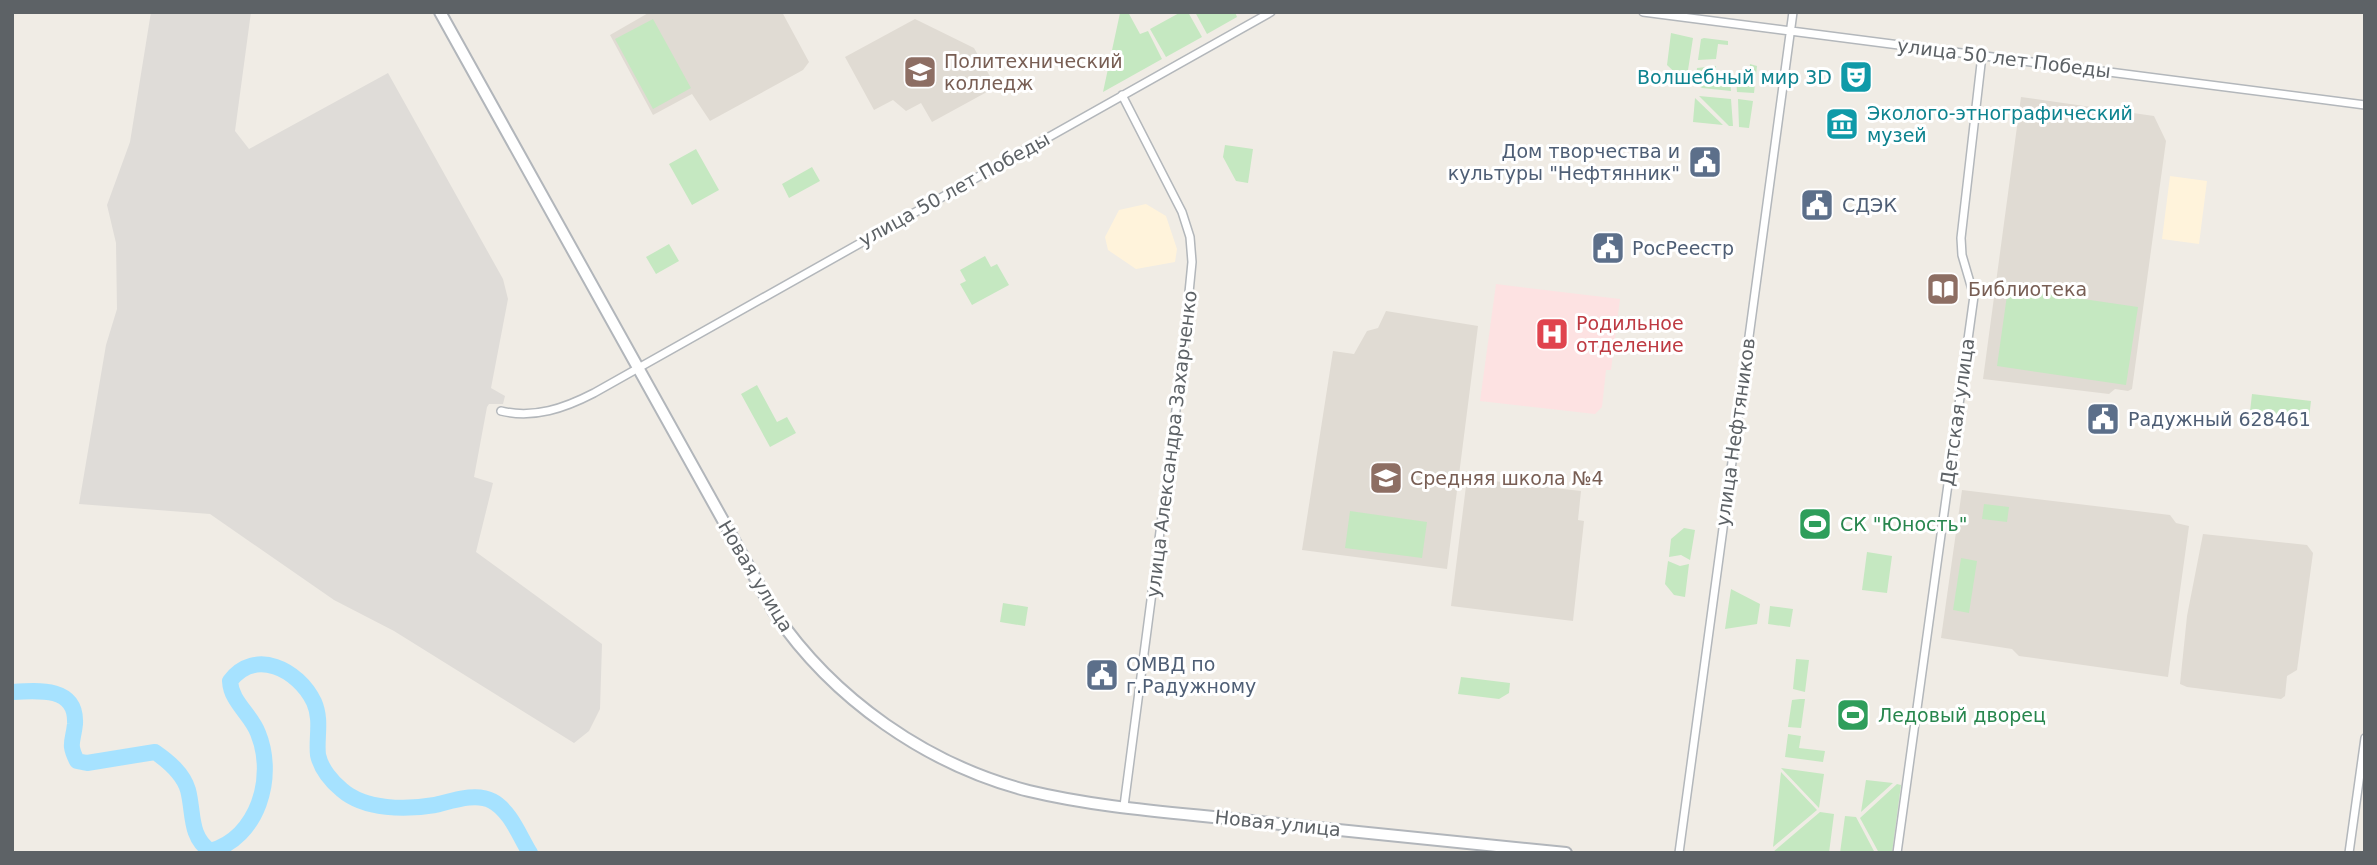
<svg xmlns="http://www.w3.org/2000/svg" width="2377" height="865" font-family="'DejaVu Sans',sans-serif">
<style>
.commercial{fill:#fff3db}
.industrial{fill:#dfdcd8}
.education{fill:#e0dbd3}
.medical{fill:#fde2e2}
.green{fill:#c5e8c1}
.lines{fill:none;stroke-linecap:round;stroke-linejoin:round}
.river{stroke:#a6e2ff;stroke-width:16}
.street-casing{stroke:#b3b7bb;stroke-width:10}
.secondary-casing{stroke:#b2b6bb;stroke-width:14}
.street{stroke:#fff;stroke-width:7}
.secondary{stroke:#fff;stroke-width:10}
.labels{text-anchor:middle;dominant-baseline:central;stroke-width:6;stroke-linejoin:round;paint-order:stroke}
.street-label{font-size:19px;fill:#5d6266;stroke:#fff}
.education-label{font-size:19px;fill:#785e54;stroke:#fff;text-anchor:start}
.culture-label{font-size:19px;fill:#0d838f;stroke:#fff;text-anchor:end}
.service-label{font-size:19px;fill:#4e5e75;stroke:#fff;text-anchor:start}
.health-label{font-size:19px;fill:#be3a42;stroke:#fff;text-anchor:start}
.leisure-label{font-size:19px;fill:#27864d;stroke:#fff;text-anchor:start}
</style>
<rect width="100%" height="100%" fill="#f0ece5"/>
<!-- commercial -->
<path class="commercial" d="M2170,176l37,5 -8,63 -37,-5z
M1146,204l20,12 11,33 -2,13 -39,7 -28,-19 -3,-13 14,-27z"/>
<!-- industrial -->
<path class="industrial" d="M151,12h100l-16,119 14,18 139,-76 115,206 5,20 -17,89 14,8 -2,8h-14l-2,3 -13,70 19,6 -17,69 126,92 -2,65 -11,22 -15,12 -180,-112 -60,-31 -124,-86 -131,-10 27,-159 11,-36 -1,-66 -9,-38 23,-63z"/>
<!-- education -->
<path class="education" d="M650,12h132l27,50 -6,8 -93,51 -18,-27 -39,21 -43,-80z
M915,19l59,29 22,39 -64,35 -11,-19 -15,8 -13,-11 -19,10 -29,-53z
M2021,97l133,19 12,25 -34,248 -4,2 -13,-2 -6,5 -126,-15z
M1386,311l92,15 -31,243 -145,-19 31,-199 21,3 13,-23 11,-3z
M1467,478l114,13 -3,29 6,1 -11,100 -122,-15z
M1962,490l208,25 6,8 13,3 -21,151 -149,-21 -7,-7 -71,-11z
M2203,534l104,11 6,8 -16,117 -10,6 -2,20 -4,3 -94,-12 -7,-3 7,-68z"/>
<!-- medical -->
<path class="medical" d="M1496,284l124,15 -9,71h-5l-4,37 -7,7 -115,-13z"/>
<!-- green -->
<path class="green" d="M1128,12l12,22 8,-3 14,28 -59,33 17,-79z
M1181,12h7l14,25 -36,20 -16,-28z
M1195,12h40l2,5 -30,17z
M653,19l38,69 -38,21 -38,-70z
M1671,33l22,5 -7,45 -19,-18z
M1704,38l24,3v4l-10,-1 -2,15 -18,1 3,-21z
M1750,64l7,2 -3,27 -17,-1 -1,-14 12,2z
M1716,66l-1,10 15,2 1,13 -29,-3 -6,-4 1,-16z
M1699,96l32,3 2,27h-4z
M1695,98l28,27 -30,-3z
M1738,99l15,2 -4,27 -10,-1z
M1225,145l28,4 -5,34 -12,-2 -13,-24z
M696,149l23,41 -27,15 -23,-41z
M812,167l8,14 -31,17 -7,-14z
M669,244l10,17 -23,13 -10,-17z
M985,256l6,11 6,-3 12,21 -37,20 -12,-21 6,-3 -6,-11z
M2008,288l130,19 -12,78 -129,-19z
M757,385l20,37 10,-5 9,16 -26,14 -29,-53z
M2252,394l59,7 -3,25 -59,-5z
M1984,504l25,3 -2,15 -25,-3z
M1350,511l77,11 -5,36 -77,-10z
M1684,528l11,2 -5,30 -9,-5 -12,2 2,-18z
M1867,552l25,4 -5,37 -25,-3z
M1961,558l16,3 -8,52 -16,-3z
M1668,561l12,5 9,-2 -4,33 -11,-2 -9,-11z
M1731,589l29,15 -3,20 -32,5z
M1003,603l25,4 -3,19 -25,-4z
M1770,606l23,3 -3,18 -22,-3z
M1796,659l13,1 -4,32 -12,-3z
M1461,677l49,6 -1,10 -10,6 -41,-5z
M1800,699h5l-4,29 -13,-1 4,-27z
M1788,734l13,2 -2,12 26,3 -2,11 -38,-5z
M1781,768l43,6 -5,34z
M1781,772l36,38 -44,37z
M1866,780l27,3 -32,29z
M1897,784l4,1 -9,68h-13l-19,-35z
M1820,812l14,2 -5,39 -56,-1z
M1845,816l11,1 19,36h-35z"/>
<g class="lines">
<!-- river -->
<path class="river" d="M12,692c27,-2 65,-5 63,32 -2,19 -7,19 2,37l10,2 68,-11c13,9 28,21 33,38 6,23 1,46 22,61 48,-13 66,-74 48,-118 -7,-19 -27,-31 -28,-52 25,-33 68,-12 84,21 8,18 2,36 4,53 3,14 14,27 24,35 23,20 64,20 93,15 17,-4 41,-13 57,-4 18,9 28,36 38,52"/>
<defs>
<path id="street" d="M1643,12l722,93
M1122,95l60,117 8,25 2,25 -10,102 -58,442
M501,411c33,8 64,-3 93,-18l677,-381
M1679,853l114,-841
M1897,853l77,-557 -12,-41 -1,-17 21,-183
M2349,853l16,-115"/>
<path id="secondary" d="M440,12l334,600c59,87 153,153 255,179 75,18 154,22 231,31 102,10 204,20 306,31"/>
</defs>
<!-- street casing -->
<use href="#street" class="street-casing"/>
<!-- secondary casing -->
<use href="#secondary" class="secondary-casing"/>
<!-- street -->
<use href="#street" class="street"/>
<!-- secondary -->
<use href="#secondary" class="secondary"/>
</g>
<!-- icons -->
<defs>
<symbol id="university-square" viewBox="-11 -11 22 22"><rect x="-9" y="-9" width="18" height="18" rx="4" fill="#8d6e63" stroke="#fff"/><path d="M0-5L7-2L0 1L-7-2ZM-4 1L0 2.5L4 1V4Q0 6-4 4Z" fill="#fff"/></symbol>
<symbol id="theatre-square" viewBox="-11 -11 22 22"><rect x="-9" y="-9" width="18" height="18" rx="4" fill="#0f9aa8" stroke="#fff"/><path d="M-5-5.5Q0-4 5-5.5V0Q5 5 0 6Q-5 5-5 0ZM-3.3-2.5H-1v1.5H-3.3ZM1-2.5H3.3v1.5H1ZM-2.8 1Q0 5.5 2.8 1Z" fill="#fff"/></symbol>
<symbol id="museum-square" viewBox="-11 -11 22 22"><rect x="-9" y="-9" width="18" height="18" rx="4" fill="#0f9aa8" stroke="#fff"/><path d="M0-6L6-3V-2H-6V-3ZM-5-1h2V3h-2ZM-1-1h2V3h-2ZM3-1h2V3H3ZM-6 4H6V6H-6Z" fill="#fff"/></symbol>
<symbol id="civic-square" viewBox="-11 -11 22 22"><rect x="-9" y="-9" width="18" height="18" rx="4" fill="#5c6f8a" stroke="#fff"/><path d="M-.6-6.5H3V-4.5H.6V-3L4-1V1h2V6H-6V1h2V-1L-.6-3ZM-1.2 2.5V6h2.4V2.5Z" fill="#fff"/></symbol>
<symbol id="library-square" viewBox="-11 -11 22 22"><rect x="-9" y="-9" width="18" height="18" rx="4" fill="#8d6e63" stroke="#fff"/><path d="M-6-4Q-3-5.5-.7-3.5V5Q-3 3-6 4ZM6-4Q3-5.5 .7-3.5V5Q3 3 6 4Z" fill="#fff"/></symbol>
<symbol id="hospital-square" viewBox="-11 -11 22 22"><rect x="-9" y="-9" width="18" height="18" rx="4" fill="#e0444e" stroke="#fff"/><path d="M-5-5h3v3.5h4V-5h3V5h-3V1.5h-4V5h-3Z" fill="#fff"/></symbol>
<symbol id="school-square" viewBox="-11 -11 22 22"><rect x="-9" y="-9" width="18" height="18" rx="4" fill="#8d6e63" stroke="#fff"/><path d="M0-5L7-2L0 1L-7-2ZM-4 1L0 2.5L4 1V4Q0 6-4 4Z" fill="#fff"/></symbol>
<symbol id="stadium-square" viewBox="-11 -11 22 22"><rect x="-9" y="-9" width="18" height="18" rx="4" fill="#2e9e5b" stroke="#fff"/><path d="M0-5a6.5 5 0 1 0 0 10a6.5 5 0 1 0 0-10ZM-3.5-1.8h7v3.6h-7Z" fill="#fff"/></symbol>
</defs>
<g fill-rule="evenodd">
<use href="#university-square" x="901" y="53" width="38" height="38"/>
<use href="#theatre-square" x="1837" y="58" width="38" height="38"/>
<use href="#museum-square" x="1823" y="105" width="38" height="38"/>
<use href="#civic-square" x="1686" y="143" width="38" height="38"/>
<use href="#civic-square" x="1798" y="186" width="38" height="38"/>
<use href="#civic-square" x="1589" y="229" width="38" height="38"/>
<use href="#library-square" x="1924" y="270" width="38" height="38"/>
<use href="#hospital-square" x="1533" y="315" width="38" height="38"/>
<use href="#civic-square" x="2084" y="400" width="38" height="38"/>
<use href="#school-square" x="1367" y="459" width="38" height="38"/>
<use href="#stadium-square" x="1796" y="505" width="38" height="38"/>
<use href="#civic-square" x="1083" y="656" width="38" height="38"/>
<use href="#stadium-square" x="1834" y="696" width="38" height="38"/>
</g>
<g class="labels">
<!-- street labels -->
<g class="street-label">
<text transform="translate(2004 58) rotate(7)">улица 50 лет Победы</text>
<text transform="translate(954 189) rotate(-29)">улица 50 лет Победы</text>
<text transform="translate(1957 412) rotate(-82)">Детская улица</text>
<text transform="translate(1735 432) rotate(-82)">улица Нефтяников</text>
<text transform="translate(1171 444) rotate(-83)">улица Александра Захарченко</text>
<text transform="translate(756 576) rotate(59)">Новая улица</text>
<text transform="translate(1278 823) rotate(6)">Новая улица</text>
</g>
<!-- education labels -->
<g class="education-label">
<text x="944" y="61">Политехнический<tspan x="944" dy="22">колледж</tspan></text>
<text x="1968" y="289">Библиотека</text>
<text x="1410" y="478">Средняя школа №4</text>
</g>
<!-- culture labels -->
<g class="culture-label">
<text x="1832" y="77">Волшебный мир 3D</text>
<text x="1867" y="113" text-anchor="start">Эколого-этнографический<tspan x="1867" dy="22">музей</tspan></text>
</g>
<!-- service labels -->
<g class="service-label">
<text x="1680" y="151" text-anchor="end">Дом творчества и<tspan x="1680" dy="22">культуры "Нефтянник"</tspan></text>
<text x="1842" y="205">СДЭК</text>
<text x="1632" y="248">РосРеестр</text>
<text x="2128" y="419">Радужный 628461</text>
<text x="1126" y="664">ОМВД по<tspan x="1126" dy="22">г.Радужному</tspan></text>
</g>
<!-- health labels -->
<g class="health-label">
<text x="1576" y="323">Родильное<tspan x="1576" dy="22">отделение</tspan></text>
</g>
<!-- leisure labels -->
<g class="leisure-label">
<text x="1840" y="524">СК "Юность"</text>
<text x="1878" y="715">Ледовый дворец</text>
</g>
</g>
<!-- border -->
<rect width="2377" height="865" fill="none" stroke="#5d6266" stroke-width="28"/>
</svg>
